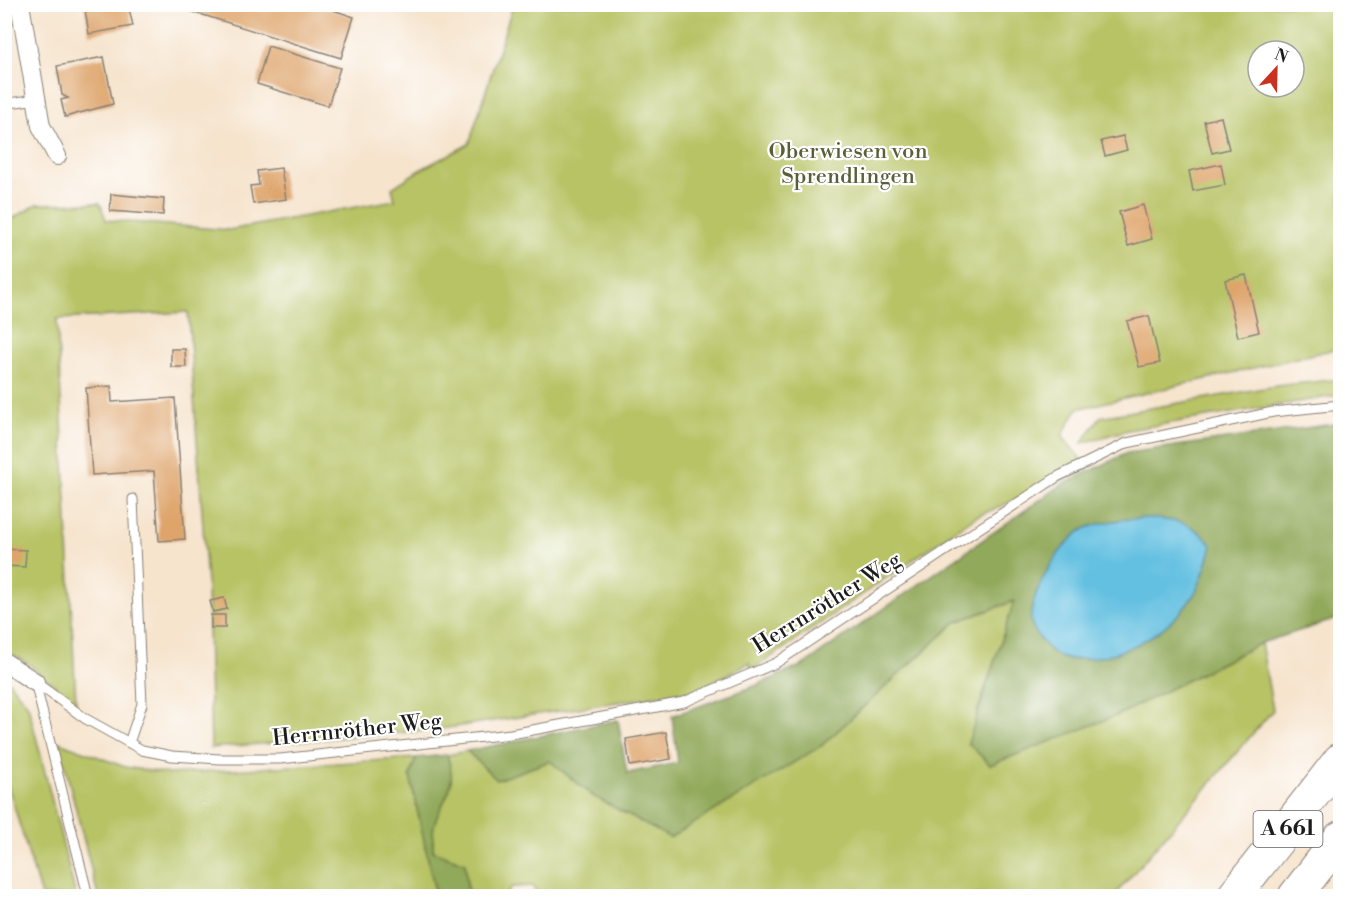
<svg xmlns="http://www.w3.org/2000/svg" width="1345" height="901" font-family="'Libre Bodoni',serif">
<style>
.green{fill:#b7c365;stroke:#6a7040;stroke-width:1.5;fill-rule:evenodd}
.forest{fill:#91a95a;stroke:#56623b;stroke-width:1.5}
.water{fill:#63c0e1;stroke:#406e7e;stroke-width:1.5}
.building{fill:#dea46a}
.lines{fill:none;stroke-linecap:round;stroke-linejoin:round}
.service-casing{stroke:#898074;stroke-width:11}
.minor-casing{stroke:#898074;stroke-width:20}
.motorway-casing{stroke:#898074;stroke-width:35}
.service{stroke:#fff;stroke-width:9}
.minor{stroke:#fff;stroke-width:18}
.motorway{stroke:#fff;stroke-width:33}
.labels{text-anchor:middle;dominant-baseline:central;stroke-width:4.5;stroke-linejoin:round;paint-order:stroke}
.shield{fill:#fff;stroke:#606060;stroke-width:1.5}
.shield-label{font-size:21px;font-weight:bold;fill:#1c1c1c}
.park-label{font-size:22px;fill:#5a5f39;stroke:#fff}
.street-label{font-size:22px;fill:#1c1c1c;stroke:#fff}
</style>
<rect width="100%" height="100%" fill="#fff"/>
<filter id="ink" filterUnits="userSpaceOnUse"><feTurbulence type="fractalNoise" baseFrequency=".0167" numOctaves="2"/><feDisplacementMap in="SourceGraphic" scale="12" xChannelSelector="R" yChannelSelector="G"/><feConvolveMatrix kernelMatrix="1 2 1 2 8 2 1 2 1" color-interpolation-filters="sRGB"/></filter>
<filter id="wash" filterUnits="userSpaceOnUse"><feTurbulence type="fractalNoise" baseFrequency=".008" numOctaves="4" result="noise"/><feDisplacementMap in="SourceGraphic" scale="24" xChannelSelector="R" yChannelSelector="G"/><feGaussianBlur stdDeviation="1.35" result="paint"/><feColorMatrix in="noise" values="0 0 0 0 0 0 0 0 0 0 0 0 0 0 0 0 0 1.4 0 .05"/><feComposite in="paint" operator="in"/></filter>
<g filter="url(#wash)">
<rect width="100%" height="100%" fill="#f6e4cd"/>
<!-- green -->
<path class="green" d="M513,5h827v343l-263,61 -15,27 27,33 -114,48 -223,153 -3,-7 -52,27 -263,40 -223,18 -4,-164 -19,-272 -131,7 19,384 -49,-40 -22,-13v-427l32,-19 63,-1 6,17 123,10 166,-30 -3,-12 26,-17 51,-27zM1258,51h36v36h-36z
M1340,379v16l-212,35 -46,13 18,-26 176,-31z
M1015,601l-39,114 100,16 42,-16 143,-72 12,67 -159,186h-575l-7,-10 -20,1 -6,9h-38l-3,-33 -32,-12c0,-9 -1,-20 1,-29 12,-30 24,-33 13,-67l20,-4 30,29 53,-19 43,35 228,-50 135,-124z
M5,677l23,28 48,191h-35l-36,-120z
M59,742l66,25 44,7 247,-16 -6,18 26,120h-338z"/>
<!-- forest -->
<path class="forest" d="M1340,423v195l-79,25 -143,72 -128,50 -22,-22 46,-142 -58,21 -135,124 -151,92 -77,-42 -43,-35 -53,19 -30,-29 151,-31 9,53 51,-10 -6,-47 80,-29 51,-22 257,-179 67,-33z
M447,755c11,34 -1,37 -12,67 -3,8 -2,20 -2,29l32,12 3,33h-32l-26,-120 6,-18z"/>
<!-- water -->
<path class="water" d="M1149,518c31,3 43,3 63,27 -4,16 -9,33 -17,48 -21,35 -66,62 -106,65 -9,1 -22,3 -31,-2 -11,-6 -25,-24 -27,-36 -2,-27 31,-81 55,-92 20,-8 42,-9 63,-10z"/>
<g id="blocks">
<!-- building -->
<path class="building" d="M84,4h44l5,22 -44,8z
M189,4h126l39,13 -13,41 -154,-48z
M268,46l72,22 -12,38 -71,-22z
M104,57l9,47 -48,13 -4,-17 7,-2 -6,-3 -5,-29z
M1221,117l8,32 -17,4 -8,-32z
M1123,136l4,14 -22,6 -4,-15z
M1221,164l4,21 -32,6 -4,-20z
M281,168l5,31 -33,5 -3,-18 9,-1 -2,-14z
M111,194l53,5 -1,16 -53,-4z
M1143,205l9,34 -24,7 -9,-34z
M1246,275l13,57 -21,5 -13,-57z
M1149,316l11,47 -21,4 -12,-46z
M171,349h14l1,18h-15z
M111,386l1,16 63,-4 10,141 -26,2 -5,-70 -62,4 -6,-87z
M4,549l22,1 -1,17 -21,-1z
M224,598l3,11 -14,3 -3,-11z
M211,615h14v13h-14z
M666,732l5,27 -41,7 -4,-27z"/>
</g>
</g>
<g filter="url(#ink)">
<use href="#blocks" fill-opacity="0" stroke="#898074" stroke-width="1.5"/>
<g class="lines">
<defs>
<path id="service" d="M4,104l32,-5
M35,682l51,37 56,31 30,6 48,3h60l231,-25 173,-32 92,-39 281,-186 70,-34 146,-31 67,-7
M35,682l53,214
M129,743l13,-39 -9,-205"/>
<path id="minor" d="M20,4l21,122 16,30
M4,662l31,20"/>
<path id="motorway" d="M1234,896l106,-136
M1295,896l45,-58"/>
</defs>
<!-- service casing -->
<use href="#service" class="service-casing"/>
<!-- minor casing -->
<use href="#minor" class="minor-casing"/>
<!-- motorway casing -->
<use href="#motorway" class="motorway-casing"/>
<!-- service -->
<use href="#service" class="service"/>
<!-- minor -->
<use href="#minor" class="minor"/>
<!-- motorway -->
<use href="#motorway" class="motorway"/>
</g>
</g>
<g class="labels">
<!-- shield labels -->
<rect class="shield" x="1253.5" y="811" width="69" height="36" rx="4.5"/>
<g class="shield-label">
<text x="1288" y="829">A 661</text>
</g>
<!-- park labels -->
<g class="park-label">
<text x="848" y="151">Oberwiesen von<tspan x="848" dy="25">Sprendlingen</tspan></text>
</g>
<!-- street labels -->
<g class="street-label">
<text transform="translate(827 603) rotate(-32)">Herrnröther Weg</text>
<text transform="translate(357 730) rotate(-6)">Herrnröther Weg</text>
</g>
</g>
<!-- margin -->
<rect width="1345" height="901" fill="none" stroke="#fff" stroke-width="24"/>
<!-- north arrow -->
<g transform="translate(1276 69) rotate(22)"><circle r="28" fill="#ffffff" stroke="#a4a4a4" stroke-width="1.5"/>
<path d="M0-4.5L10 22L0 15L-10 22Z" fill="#c8321e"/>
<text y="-9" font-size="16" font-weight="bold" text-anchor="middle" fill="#1c1c1c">N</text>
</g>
</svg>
